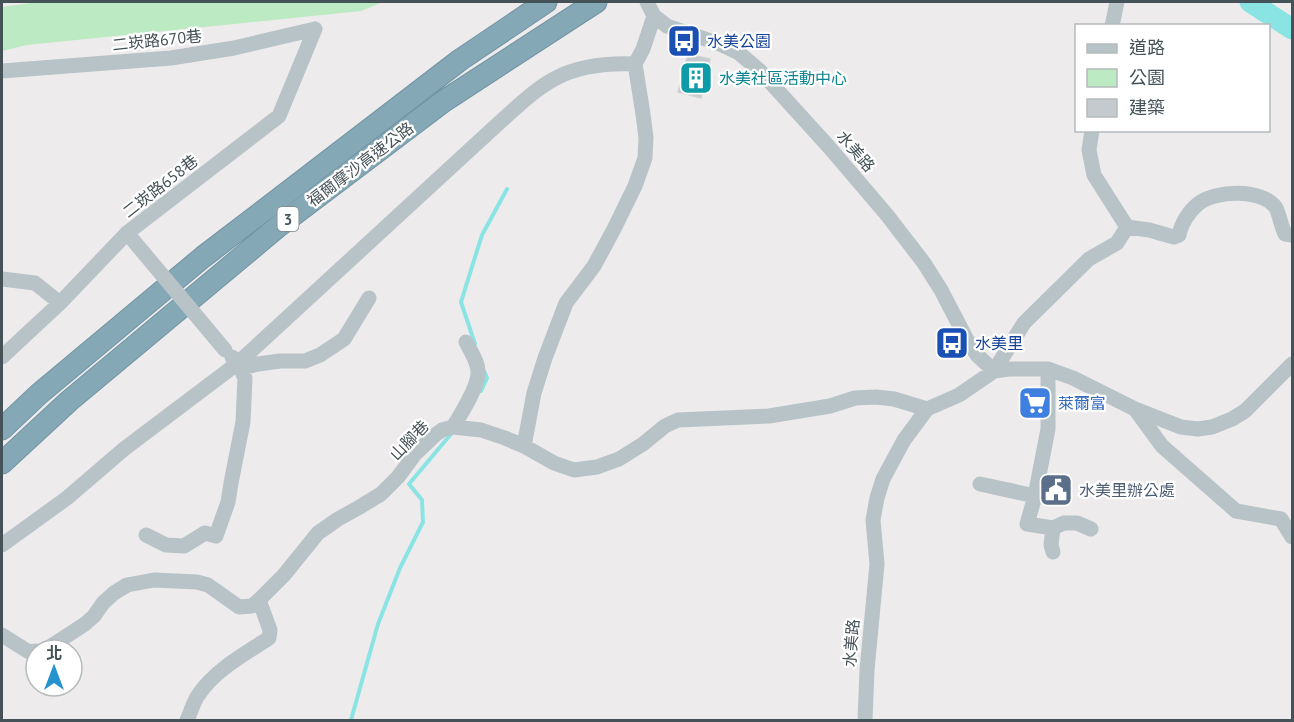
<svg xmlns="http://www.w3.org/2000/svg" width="1294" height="722" font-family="'PT Sans','Noto Sans TC',sans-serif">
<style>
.green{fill:#bbeac3}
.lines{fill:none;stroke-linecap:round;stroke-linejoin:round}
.stream{stroke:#8be4e4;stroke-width:4}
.river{stroke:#8be4e4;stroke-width:21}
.building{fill:#c5cace;stroke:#cfd3d7;stroke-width:1.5}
.highway-casing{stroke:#7194a3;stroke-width:23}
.minor{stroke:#b7c3c7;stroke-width:15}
.highway{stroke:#85a8b7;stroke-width:21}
.minor-bridge{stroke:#b7c3c7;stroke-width:15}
.labels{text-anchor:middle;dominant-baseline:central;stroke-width:4.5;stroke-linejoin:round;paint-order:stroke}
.shield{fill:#fff;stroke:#7d8689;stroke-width:1.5}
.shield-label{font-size:15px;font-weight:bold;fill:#455257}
.street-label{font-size:16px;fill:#455257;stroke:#fff}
.transit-label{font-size:16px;fill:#164399;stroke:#fff;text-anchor:start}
.culture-label{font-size:16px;fill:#0d838f;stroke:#fff;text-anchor:start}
.shop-label{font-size:16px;fill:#366cbe;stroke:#fff;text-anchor:start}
.service-label{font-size:16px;fill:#4e5e75;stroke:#fff;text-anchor:start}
</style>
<rect width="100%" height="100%" fill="#eeebec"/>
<!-- green -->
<path class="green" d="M39,2h344l-22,9 -334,34 -25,6v-44z"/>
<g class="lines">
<!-- stream -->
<path class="stream" d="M475,344l-14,-42 21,-67 25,-46
M481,391l6,-13 -3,-7
M351,720l27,-96 22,-56 23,-46 -1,-22 -13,-16 42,-50"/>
<!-- river -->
<path class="river" d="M1250,2l42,27"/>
</g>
<!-- building -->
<path class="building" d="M688,54l22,5 -1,5 3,7 -3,14 -3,1 -2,8h-2l-1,4 -23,-6z"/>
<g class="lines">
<defs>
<path id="highway" d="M2,429l37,-35 164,-137 257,-197 86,-58
M2,463l67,-62 211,-176 164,-124 152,-99"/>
</defs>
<!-- highway casing -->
<use href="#highway" class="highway-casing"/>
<!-- minor -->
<path class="minor" d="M647,2l7,14 13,10 53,18 19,9 21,18 69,76 58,68 37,48 17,27 25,48 11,17 17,16 15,-2h39l25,9 62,31 46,18 17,2 14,-2 20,-8 13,-8 47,-47
M1112,26l5,-24
M2,71l169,-13 63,-10 81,-19
M1092,130l-3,20 5,25 33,52
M2,279l33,4 25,20
M2,357l58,-54 67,-70 152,-117 36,-87
M241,368l17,-4 22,-3h25l15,-6 24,-16 25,-41
M1048,369v60l-13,67 -8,28 26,4 11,-5h13l14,6
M1135,409l27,37 74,65 45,8 11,18
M453,427c8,-13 24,-38 25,-53 1,-11 -7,-22 -12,-32
M524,446l10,-53 11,-35 21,-55 28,-37 20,-37 21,-43 10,-28 1,-20 -3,-24 -8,-50 8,-15 11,-33
M980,484l55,12
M146,535l20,10 18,1 21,-13 11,3 12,-34 3,-19 12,-61 2,-44 -7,-15 -6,-6
M2,545l65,-47 57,-49 114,-86 262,-241c17,-15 35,-33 56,-44 23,-12 53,-15 79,-14
M1053,552l-2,-7 2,-17
M2,635l27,17 7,-1
M45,650l40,-26 9,-8 9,-13 11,-10 13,-8 27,-5 43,2 11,3 31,22 13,-1 7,-6 25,-25 34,-42 20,-14 20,-11 23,-14 17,-17 17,-23 20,-19 7,-5 11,-3 28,3 24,8 19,8 30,17 20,7 23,-3 22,-8 24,-15 22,-18 13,-6 91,-4 61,-10 25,-8 21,-1 18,2 33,10
M187,720c4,-8 6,-18 12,-26 16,-24 46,-40 70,-56l1,-8 -11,-30
M865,720l2,-50 10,-106 -4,-44 4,-22 6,-19 21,-39 23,-31 32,-14 35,-24 30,-48 65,-64 28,-16 10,-16 22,3 25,7 5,-2c2,-11 10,-24 19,-31 16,-14 65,-16 78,4 3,5 5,18 9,26l7,1"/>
<!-- highway -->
<use href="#highway" class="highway"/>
<!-- minor-bridge -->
<path class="minor-bridge" d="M127,233l98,117"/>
</g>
<!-- icons -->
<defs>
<symbol id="bus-square" viewBox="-11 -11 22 22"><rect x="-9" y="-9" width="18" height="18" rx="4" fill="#1a4fb4" stroke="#fff"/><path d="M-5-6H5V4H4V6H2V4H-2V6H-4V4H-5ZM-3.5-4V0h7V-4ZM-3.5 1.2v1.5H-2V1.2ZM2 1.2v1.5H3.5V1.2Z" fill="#fff"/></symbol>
<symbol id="building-square" viewBox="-11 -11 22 22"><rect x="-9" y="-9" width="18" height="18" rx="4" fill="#0f9aa8" stroke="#fff"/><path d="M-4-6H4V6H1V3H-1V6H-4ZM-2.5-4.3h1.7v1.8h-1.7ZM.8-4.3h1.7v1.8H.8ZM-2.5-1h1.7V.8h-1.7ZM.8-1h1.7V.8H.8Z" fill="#fff"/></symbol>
<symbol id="supermarket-square" viewBox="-11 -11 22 22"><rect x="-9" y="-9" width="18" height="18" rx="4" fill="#3f7fe0" stroke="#fff"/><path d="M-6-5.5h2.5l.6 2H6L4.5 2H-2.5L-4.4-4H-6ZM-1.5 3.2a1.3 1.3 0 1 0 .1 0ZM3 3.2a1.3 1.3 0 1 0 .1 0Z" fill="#fff"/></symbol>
<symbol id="civic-square" viewBox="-11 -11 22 22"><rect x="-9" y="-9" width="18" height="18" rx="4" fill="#5c6f8a" stroke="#fff"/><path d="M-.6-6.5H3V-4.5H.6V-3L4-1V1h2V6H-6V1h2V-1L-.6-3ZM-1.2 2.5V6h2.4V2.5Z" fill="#fff"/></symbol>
</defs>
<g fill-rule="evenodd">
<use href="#bus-square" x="665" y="22" width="38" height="38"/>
<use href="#building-square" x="677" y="59" width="38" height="38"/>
<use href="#bus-square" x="933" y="324" width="38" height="38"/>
<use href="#supermarket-square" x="1016" y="384" width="38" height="38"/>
<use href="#civic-square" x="1037" y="471" width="38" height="38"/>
</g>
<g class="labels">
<!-- shield labels -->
<rect class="shield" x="277.5" y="207" width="21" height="24" rx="4.5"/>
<g class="shield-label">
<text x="288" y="219">3</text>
</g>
<!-- street labels -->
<g class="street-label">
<text transform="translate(157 40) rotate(-6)">二崁路670巷</text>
<text transform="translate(856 151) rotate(49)">水美路</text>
<text transform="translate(360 164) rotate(-37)">福爾摩沙高速公路</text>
<text transform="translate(160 186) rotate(-38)">二崁路658巷</text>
<text transform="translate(409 440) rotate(-46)">山腳巷</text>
<text transform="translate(851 643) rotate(-85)">水美路</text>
</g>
<!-- transit labels -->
<g class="transit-label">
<text x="707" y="41">水美公園</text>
<text x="975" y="343">水美里</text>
</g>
<!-- culture labels -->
<g class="culture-label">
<text x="719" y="78">水美社區活動中心</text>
</g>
<!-- shop labels -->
<g class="shop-label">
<text x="1058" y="403">萊爾富</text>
</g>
<!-- service labels -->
<g class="service-label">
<text x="1079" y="490">水美里辦公處</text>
</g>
</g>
<!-- border -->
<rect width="1294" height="722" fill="none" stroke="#455257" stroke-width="6"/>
<!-- legend -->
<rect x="1075" y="24" width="195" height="108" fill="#ffffff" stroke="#b5babc" stroke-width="1.5"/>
<rect x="1087" y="44" width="30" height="9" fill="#b7c3c7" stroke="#b5babc" stroke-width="1.5"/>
<text x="1129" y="54" font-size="18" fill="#455257">道路</text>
<rect x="1087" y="69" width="30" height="18" fill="#bbeac3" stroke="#b5babc" stroke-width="1.5"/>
<text x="1129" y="84" font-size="18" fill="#455257">公園</text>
<rect x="1087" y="99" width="30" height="18" fill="#c5cace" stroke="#b5babc" stroke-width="1.5"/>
<text x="1129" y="114" font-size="18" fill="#455257">建築</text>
<!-- north arrow -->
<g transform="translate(54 668)"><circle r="28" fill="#ffffff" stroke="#b5babc" stroke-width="1.5"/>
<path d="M0-4.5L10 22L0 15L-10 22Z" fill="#2593ce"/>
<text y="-9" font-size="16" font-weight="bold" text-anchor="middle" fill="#455257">北</text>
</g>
</svg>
